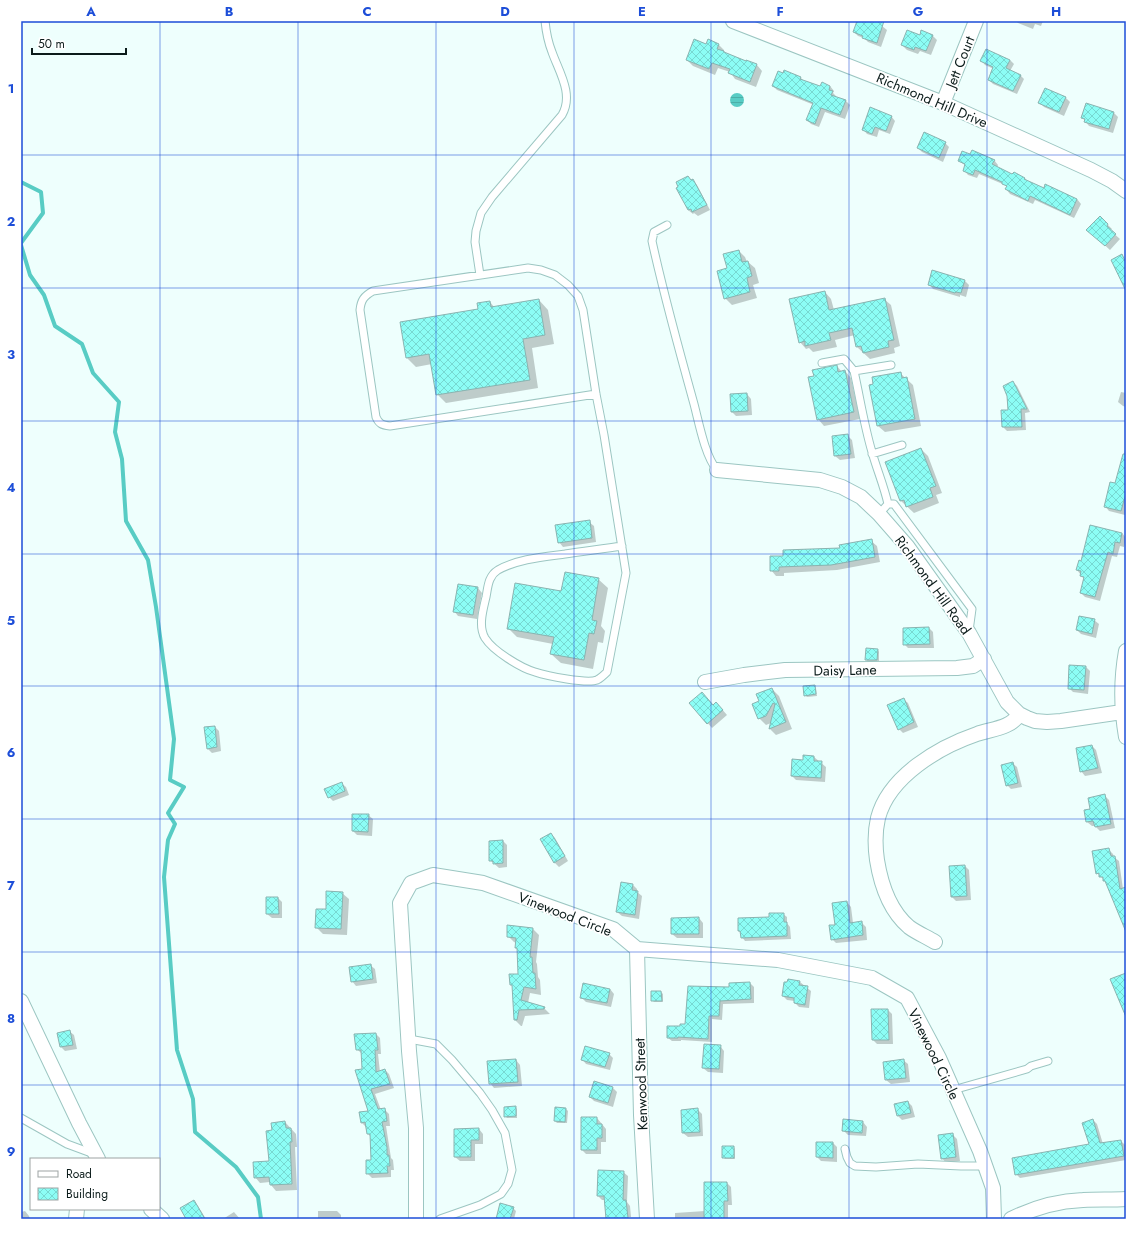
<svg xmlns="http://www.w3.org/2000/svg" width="1147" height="1240" font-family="Jost,sans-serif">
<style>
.water{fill:url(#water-rules)}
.shadow{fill:#0003}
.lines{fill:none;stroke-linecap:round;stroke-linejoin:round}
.stream{stroke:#58ccc4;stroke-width:4}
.building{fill:url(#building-cross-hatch);stroke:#8ab3b0}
.service-casing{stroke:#9cc6c2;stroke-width:9}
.minor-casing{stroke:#9cc6c2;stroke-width:16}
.service{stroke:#fff;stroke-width:7}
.minor{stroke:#fff;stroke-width:14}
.grid{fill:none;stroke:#1d4ed8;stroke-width:1;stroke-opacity:0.55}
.labels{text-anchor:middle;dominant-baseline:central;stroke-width:3.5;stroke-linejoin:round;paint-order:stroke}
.street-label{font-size:14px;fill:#0b1b1a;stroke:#fff}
.neatline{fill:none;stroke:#1d4ed8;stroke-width:1.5}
.grid-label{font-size:13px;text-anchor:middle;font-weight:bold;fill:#1d4ed8}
</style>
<defs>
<pattern id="water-rules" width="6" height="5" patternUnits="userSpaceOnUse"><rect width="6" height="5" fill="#58ccc4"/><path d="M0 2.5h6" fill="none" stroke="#4bafa8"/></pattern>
<pattern id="building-cross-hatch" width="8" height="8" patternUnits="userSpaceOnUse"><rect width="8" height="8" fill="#8cfdf5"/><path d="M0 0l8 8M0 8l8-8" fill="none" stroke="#77d8d1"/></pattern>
</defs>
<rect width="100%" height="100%" fill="#eefffd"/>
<!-- water -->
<path class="water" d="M730 100a7 7 0 1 1 14 0a7 7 0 1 1-14 0Z"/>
<!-- shadow -->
<path class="shadow" d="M858,21h11l13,5 5,4 -6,17 -13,-5 -4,-4 -6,-2 -4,-4z
M1016,21h27l-2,5 -6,-2 -2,5 -15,-6z
M932,35l5,5 -6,15 -11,-4 -2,3 -11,-4 -5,-5 18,-9z
M707,45h12l5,5v3l33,12 5,6 -6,16 -21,-8 -5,-7 -12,-4 -3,7 -22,-9 -6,-6z
M1010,60l4,4 -4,7 10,4 4,4 -7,15 -24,-10 -4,-4 5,-11 -9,-4 -3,-4z
M785,72l16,6 4,4 16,6 9,-2 4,5 -1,2 3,3v2l10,3 4,4 -5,14 -20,-7 -6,15 -8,-3 -4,-4 7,-15 -37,-15 -4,-4 11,-12z
M1046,89l20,9 4,4 -6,14 -20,-9 -4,-4z
M1086,104l28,9 4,4 -5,16 -24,-7 -4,-5 -3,-4z
M891,116l4,5 -5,13 -11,-4 -2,7 -10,-3 -4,-5z
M945,143l4,4 -6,15 -21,-10 -4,-4z
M994,160l4,5 -1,3 16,8 12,2 3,4 16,7 33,10 4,5 -7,14 -39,-18 -2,4 -23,-10 -4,-5 1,-2 -2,-2 -26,-11 -2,4 -9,-3 -4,-5 2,-4 -7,-5z
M688,177l9,8 13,25 -12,6 -4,-3 -1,1 -5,-4z
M1100,217l12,12 -2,1 10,9 -10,11 -22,-20z
M739,251l6,6 2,5h1l7,6 4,15 -6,2 4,13 -25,7 -7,-7 3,-29z
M933,271l32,10 4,4 -3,12 -6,-2v2l-27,-8 -4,-5z
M825,292l6,7 3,11 50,-11 7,6 9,41 -6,2 1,5 -25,6 -13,-12 -2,-12 -20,5 2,7 -24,5 -4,-4 -3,1 -6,-7z
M539,300l9,10 6,34 -22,4 6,40 -92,15 -9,-9 -5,-30 -16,3 -9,-9 83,-56 5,6z
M837,366l5,6 3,-1 6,7 9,41 -36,7 -6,-7 -3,-42z
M900,373l13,12 8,41 -36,6 -7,-6z
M1013,382l4,4 13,26 -5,1 1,17 -19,1 -4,-4 -1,-16h7z
M1121,392l5,1v14l-3,-1 -5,-4z
M747,394l4,5 1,16 -16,1 -4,-4z
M847,435l5,5 3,18 -15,2 -5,-4z
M1126,446v66l-1,3 -16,-4 -4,-5 11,-22z
M921,449l7,7 14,37 -6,2 3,8 -25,10 -13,-12z
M589,522l5,4 2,16 -33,5 -4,-5z
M1122,533l4,5 -2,9 -4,-1 -3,11 -5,-1 -12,45 -15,-4 -4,-4 3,-14 -7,-9 4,-8z
M871,541l6,5 3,16 -43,8 -53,3v3h-8l-5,-6 13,-13 57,-8z
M598,579l10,9 -7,38 4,5 -2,12 -5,-1 -5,27 -32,-6 -10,-9 2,-10 -36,-7 -9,-9 54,-36z
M478,588l4,5 -5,26 -19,-3 -4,-5z
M1094,620l5,4 -3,14 -15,-4 -4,-4z
M929,628l4,4 1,16h-26l-4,-4z
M878,650l1,2v10h-11l-2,-2z
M1086,667l4,4 -2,23 -15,-2 -4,-4z
M814,686l2,2 1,8 -10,1 -2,-2z
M772,689l7,7 13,33 -16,6 -6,-6 1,-6 -5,2 -7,-7 1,-16z
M903,699l5,4 10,24 -15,6 -4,-4z
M690,703l31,5 6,7 -15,13z
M215,727l4,4 2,20 -9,2 -5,-5z
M1092,746l4,4 6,23 -17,3 -4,-5z
M814,757l12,10 -1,15 -29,-2 -4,-4 11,-15z
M1012,763l5,4 5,20 -11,2 -4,-4z
M341,783l5,4 3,8 -16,6 -4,-4z
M1104,795l5,5 6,28 -15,3 -5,-5h-3l-5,-4 -2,-11 7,-1z
M368,815l5,4 -1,17 -15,-1 -4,-4z
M551,834l4,4 13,23 -9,6 -5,-5z
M503,841l4,4v22l-8,1 -9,-8z
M1109,850l4,4 1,3 5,4 4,28 3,2v39l-19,-47 -10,-10z
M965,866l4,4 2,30 -15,1 -4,-4z
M633,885l4,4v3l5,4 -3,23 -17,-3 -5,-4z
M342,893l7,6 -2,36 -24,-1 -7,-7 10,-17z
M278,898l4,4v16h-10l-5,-4z
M847,902l4,5 2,16 8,-1 5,5 1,13 -31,3 -4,-4 4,-13z
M783,914l4,3v6l3,4 1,12 -46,2 -3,-4 -1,-4 -2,-2z
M699,918l4,5v15h-26l-5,-4z
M533,929l6,6 -3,27 1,2 1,13 2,3 1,15 -11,-2 -2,10 16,5 6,6 -25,2 -3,10h-1l-6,-6 -2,-33 -2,-3 9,-9 -2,-25 -2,-2v-5l-2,-1 -6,-6z
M370,965l5,4 2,14 -21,3 -4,-5z
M800,982l11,9 -2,17 -10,-1 -4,-4v-2l-8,-1 -4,-4z
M750,983l4,4v16l-31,1 -1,16 -10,-1v23l-31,-2v1h-9l-4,-3 13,-11 5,-2 44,-37v-4z
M610,989l4,5 -3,13 -25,-5 -5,-5z
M661,992l2,2v8h-9l-2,-2z
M872,1010h16l4,4 1,30h-16l-4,-4z
M69,1031l5,4 3,14 -12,2 -4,-4z
M376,1034l4,4 1,16h-3l2,18 5,-2 4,4 5,14 -19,6 6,16 3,-1 5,5 1,12h-4l5,32 2,2 1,10h-3v7l-19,1 -5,-5 5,-12v-23l-4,-4 -2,-7 -5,-5 8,-10 -7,-58 -5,-5z
M720,1046l4,5 -1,22 -15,-1 -5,-4z
M609,1054l4,4 -3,12 -24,-6 -4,-5z
M516,1060l4,5 2,21 -28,2 -4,-5z
M903,1060l5,4 2,18 -19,2 -5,-4z
M613,1088l4,4 -4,15 -19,-6 -4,-4z
M908,1102l4,4 3,11 -13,3 -4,-4 -3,-11z
M515,1107l2,2v9h-10l-2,-2z
M556,1108l10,1 2,2 -1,12h-10l-2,-2z
M698,1110l4,4 1,22 -15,1 -5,-4z
M597,1118l9,11v13h-5v12h-15l-4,-4z
M1093,1120l4,4 6,20 18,-3 4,4 1,15 -106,18 -4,-4 74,-29z
M285,1122l11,12 1,13h-2l2,43 -21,1 -5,-6 -1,-3 -10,1 -5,-6 15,-15 3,-31z
M863,1122l4,5 -1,9 -18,-1 -5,-5z
M479,1129l4,5v10h-8v17h-15l-5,-4v-27z
M952,1134l5,5 3,22 -14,2 -4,-5z
M833,1143l4,4v15l-16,-1 -4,-4z
M734,1147l1,2v10h-10l-2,-2z
M623,1172l5,4 -1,26 3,4 1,11 -23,2 -1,-1 -2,-18h-3l-4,-4z
M727,1183l4,4 1,18h-4v14h-53v-6l30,-2z
M194,1202l4,4 8,13h-19z
M513,1208l3,3 -2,8h-17z
M25,1211l4,5 1,3h-9v-7z
M318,1211h19l4,4v4h-23z
M234,1212l6,7h-17z"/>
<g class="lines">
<!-- stream -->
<path class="stream" d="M21,182l20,10 2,21 -22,30
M21,245l9,30 14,20 11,31 27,18 11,29 26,29 -4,30 7,27 4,62 22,39 8,47 18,132 -4,41 14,7 -16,26 7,11 -7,16 -4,37 13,173 16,49 2,33 41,35 22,30 3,22"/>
</g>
<!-- building -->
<path class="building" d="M857,21h27l-7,22 -15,-5 1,-2 -10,-4z
M907,30l13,5 1,-5 12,5 -7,16 -11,-4 -1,3 -13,-5z
M694,39l12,5 2,-5 11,5 -2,5 7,2v1l22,9v-1l11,4 -7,18 -22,-9 2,-4 -18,-6 -3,6 -23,-9z
M986,49l24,11 -4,8 15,7 -8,16 -25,-11 5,-13 -13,-6z
M784,70l17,7 -1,2 20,7 2,-4 8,4 -1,4 4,1 -2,4 15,5 -6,15 -19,-7 -6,16 -9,-4 7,-17 -41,-17 6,-15 5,2z
M1045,88l21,9 -7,15 -21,-9z
M1086,103l28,9 -5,17 -25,-7 1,-3 -4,-1z
M870,107l22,9 -6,15 -11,-4 -3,7 -10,-4z
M924,132l22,10 -7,16 -22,-10z
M972,150l23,10 -3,4 20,10 2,-2 11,6 -1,1 20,9 1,-4 32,15 -7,16 -40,-19 -2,5 -23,-12 2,-3 -5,-2v-2l-27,-12 -2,5 -10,-4 2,-7 -7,-3 4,-10 8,3z
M688,176l3,4 2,-1 14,26 -15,7 -1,-3 -3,1 -12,-22 2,-1 -2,-5z
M1100,216l8,8 -1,2 9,8 -11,12 -19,-16z
M739,250l3,12 6,-1 4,15 -5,2 3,14 -26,7 -7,-28 10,-3 -4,-14z
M1122,254l4,9v28l-15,-31z
M932,270l33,10 -4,13 -5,-1 -1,1 -27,-8z
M825,291l4,19 56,-12 9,42 -6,1 1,6 -26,6 -2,-7 -5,1 -4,-19 -23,5 2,7 -26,6v-5l-6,2 -10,-44z
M539,299l6,36 -22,4 7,41 -94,15 -7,-41 -23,4 -6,-36 78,-13 -1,-6 13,-2 1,6z
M837,365l1,7 7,-2 9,42 -37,8 -9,-43 6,-1 -2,-6z
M901,372l1,6 5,-1 8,42 -38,7 -8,-41 4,-1 -1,-7z
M1013,381l14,28h-6l1,18h-20l-1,-17h7l-1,-14 -4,-10z
M747,393l1,18 -17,1 -1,-18z
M848,434l3,20 -17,2 -2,-20z
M921,448l15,38 -6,2 3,9 -27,10 -2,-7 -4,1 -15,-39z
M1123,454h3v39l-5,18 -17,-4 6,-25 5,1z
M590,520l2,18 -34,5 -3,-18z
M1090,525l32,8 -2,10 -5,-1 -2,12 -5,-2 -13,45 -15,-4 4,-16 -4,-1 1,-5 -5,-1 3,-10 2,1z
M872,539l3,18 -44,8 -52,2v4h-9v-15h13v-6l57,-2 -1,-3z
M565,572l34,6 -7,42 5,1 -3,13 -5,-1 -5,27 -34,-6 4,-17 -47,-8 8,-46 46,8z
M458,584l20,3 -5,28 -20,-3z
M1079,616l16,3 -3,15 -16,-4z
M929,627l1,17 -27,1v-17z
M866,648l12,1 -1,11h-12z
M1069,665l17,1 -2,24 -16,-1z
M815,685l1,9 -12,2 -1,-10z
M772,688l14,34 -17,7 6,-25 -2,-1 -7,13 -8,3 -6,-15 7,-3 -3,-7z
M702,692l11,13 3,-3 7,8 -16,14 -18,-21z
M904,698l10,24 -16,8 -11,-25z
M215,726l2,21 -10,2 -3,-22z
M1092,745l6,23 -18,4 -4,-24z
M803,755l11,1v5h8l-1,17 -30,-2 1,-17 11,1z
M1013,762l5,21 -12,3 -5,-21z
M342,782l3,9 -17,7 -4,-9z
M1105,794l6,30 -16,3 -2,-6 -7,1 -2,-12 6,-1 -2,-11z
M352,814h17l-1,18 -16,-1z
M551,833l14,23 -11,7 -14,-24z
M503,840v23l-10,1v-3h-4v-20z
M1109,848l2,8h4l5,33 6,-2v45l-21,-51h-2v-4h-4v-4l-3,1 -4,-23z
M965,865l2,31 -16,1 -2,-31z
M621,882l12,2 -1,6 6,1 -3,24 -19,-3z
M326,891l17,1 -2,37 -26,-1 1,-19h10z
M266,897h12l1,17h-13z
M847,901l3,22 12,-2 1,14 -32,5 -2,-15h6l-3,-22z
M769,913h15v9h3v14l-46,2 -1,-7h-2v-13l31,-1z
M699,917v17h-28v-16z
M507,925l26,3 -3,29h2l1,16h2l1,16 -12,-2 -3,13 24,7 -1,2 -25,1 -2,10h-3l-2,-35h-2l-1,-11h9l-1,-26h-2l1,-10 -9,-1z
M371,964l2,15 -22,3 -2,-15z
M1126,973v44l-16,-38z
M788,979l12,2 -1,4 9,1 -3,19 -11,-2v-5l-12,-2 2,-14h3z
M750,982l1,17 -31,2 -1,15h-10l-1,23 -30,-2v1h-11v-12h13v-2h5l3,-38 41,1v-4z
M583,983l27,6 -3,14 -27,-5z
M651,991h10l1,10h-11z
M871,1009h17l1,31h-17z
M70,1030l3,15 -13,2 -3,-14z
M376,1033l2,17h-3l1,22 9,-3 5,15 -19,5 7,20 7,-1 2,13 -5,1 5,25v8h2l1,11h-3l1,7 -22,1v-14h5l-1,-26h-3l-2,-12 -4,1 -2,-11 9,-1 -13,-41 7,-1 -1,-19h-5l-2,-16z
M704,1044l17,1 -2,24 -17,-1z
M585,1046l25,7 -5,14 -24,-7z
M516,1059l2,23 -29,2 -2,-23z
M904,1059l2,19 -21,2 -2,-18z
M594,1081l19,6 -5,16 -19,-6z
M908,1101l3,12 -14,3 -3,-12z
M516,1106v10l-12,1v-10z
M555,1107l11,1 -1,14 -11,-1z
M698,1108l2,24 -18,1 -1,-23z
M581,1117h16v7h5v14h-5v12h-16z
M843,1119l20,2 -1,12 -20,-2z
M1093,1119l7,24 21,-3 3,16 -109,19 -3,-17 77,-14 -7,-21z
M285,1121l1,7h5l1,14h-2l2,42 -22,1 -1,-8 -15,1 -1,-16 16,-1 -3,-30 6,-1 -1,-7z
M479,1128v12h-8v17h-17v-28z
M953,1133l3,24 -15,2 -3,-24z
M816,1142h17v16l-17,-1z
M722,1146h12v12h-12z
M598,1170l26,1 -1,29h3l2,18 -22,1 -2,-23h-7z
M704,1182h23l1,19h-4v18h-20z
M194,1200l11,19h-19l-6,-11z
M500,1203l14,4 -4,12h-14z"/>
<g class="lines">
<defs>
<path id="service" d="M667,225l-13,7 -2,9c12,55 27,109 42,163 5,19 11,52 23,66
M480,275l-5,-33 1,-11 5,-18 11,-16 70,-82c12,-21 -3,-43 -10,-63 -4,-10 -6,-21 -7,-31
M822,363l22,-4 10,12
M596,394l-206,32c-8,-1 -11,-2 -14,-9l-16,-107c1,-10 4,-14 13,-19l155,-23 13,2 14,5 13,10 10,11 5,14 13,84 8,41 22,138 -19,99c-3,3 -6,6 -10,8 -10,4 -50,-4 -62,-8 -14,-4 -42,-21 -50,-34 -7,-12 -2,-28 1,-41 2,-10 2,-21 12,-27 20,-11 44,-13 67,-16 19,-3 38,-5 57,-8
M872,454l30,-9
M888,504c-4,-18 -11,-34 -16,-52 -8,-27 -12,-54 -18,-81l37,-6
M879,514l9,-10h6l78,105 -3,22
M409,1039l27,5 16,16 28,33 12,17 13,23 7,37 -4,14 -7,10 -21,11 -40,14
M953,1090l74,-21 4,-3 17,-5
M21,1118l46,26 27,10
M845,1149l2,8 3,6 5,3 21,1 42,-3 43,2h24"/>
<path id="minor" d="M733,21l210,82 148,67 21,11 14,10
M943,103l33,-82
M717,470l103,10 22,7 19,10 18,17 28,32 62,87 38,69 12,12 8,4 8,3 12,1 14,-1 61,-9
M1126,651c-5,28 -5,57 0,86
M705,682l39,-7 41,-5 172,-2 16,-2 11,-7
M935,942c-8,-5 -18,-9 -26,-15 -20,-17 -28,-42 -32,-67 -2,-14 -2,-29 1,-42 11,-42 61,-71 99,-84 14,-5 35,-6 42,-20
M637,949l4,166 6,104
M21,1001l58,122 19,36
M151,1209l11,10
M76,1219l1,-10
M416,1219v-91l-7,-77 -9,-148 11,-20 22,-8 50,8 130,46 24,20 141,11 94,18 35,20 32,60 41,93 13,37 1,31
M1011,1219c22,-11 47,-18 72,-19 14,-1 29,0 43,-1"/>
</defs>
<!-- service casing -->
<use href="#service" class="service-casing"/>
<!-- minor casing -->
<use href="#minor" class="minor-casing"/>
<!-- service -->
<use href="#service" class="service"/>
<!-- minor -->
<use href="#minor" class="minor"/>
</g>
<!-- grid -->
<path class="grid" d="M160,21v1198M298,21v1198M436,21v1198M574,21v1198M711,21v1198M849,21v1198M987,21v1198M21,155h1105M21,288h1105M21,421h1105M21,554h1105M21,686h1105M21,819h1105M21,952h1105M21,1085h1105"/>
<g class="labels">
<!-- street labels -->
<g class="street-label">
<text transform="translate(960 62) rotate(-68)">Jett Court</text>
<text transform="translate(932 100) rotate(23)">Richmond Hill Drive</text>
<text transform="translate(933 585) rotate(54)">Richmond Hill Road</text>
<text transform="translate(845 670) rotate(-1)">Daisy Lane</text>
<text transform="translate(565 914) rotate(21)">Vinewood Circle</text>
<text transform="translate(934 1054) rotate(64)">Vinewood Circle</text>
<text transform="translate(641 1084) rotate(-92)">Kenwood Street</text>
</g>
</g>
<!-- border -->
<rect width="1147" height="1240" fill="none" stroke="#ffffff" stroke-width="44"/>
<!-- legend -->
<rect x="30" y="1158" width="130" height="52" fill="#ffffff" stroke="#9da4a3"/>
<rect x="38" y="1171" width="20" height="6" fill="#ffffff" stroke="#9da4a3"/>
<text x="66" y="1178" font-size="12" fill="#0b1b1a">Road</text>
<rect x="38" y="1188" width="20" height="12" fill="url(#building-cross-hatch)" stroke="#9da4a3"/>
<text x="66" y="1198" font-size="12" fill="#0b1b1a">Building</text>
<!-- scale -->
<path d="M32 48v6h94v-6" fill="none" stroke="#0b1b1a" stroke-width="2"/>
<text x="38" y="48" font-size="12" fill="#0b1b1a" stroke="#ffffff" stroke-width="3" paint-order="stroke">50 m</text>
<rect x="22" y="22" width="1103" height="1196" class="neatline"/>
<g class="grid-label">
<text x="91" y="16">A</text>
<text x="229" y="16">B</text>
<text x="367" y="16">C</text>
<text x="505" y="16">D</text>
<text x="642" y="16">E</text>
<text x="780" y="16">F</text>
<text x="918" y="16">G</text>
<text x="1056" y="16">H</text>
<text x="11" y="93">1</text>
<text x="11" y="226">2</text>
<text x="11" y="359">3</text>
<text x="11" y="492">4</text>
<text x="11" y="625">5</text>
<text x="11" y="757">6</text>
<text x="11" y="890">7</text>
<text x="11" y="1023">8</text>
<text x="11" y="1156">9</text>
</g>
</svg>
